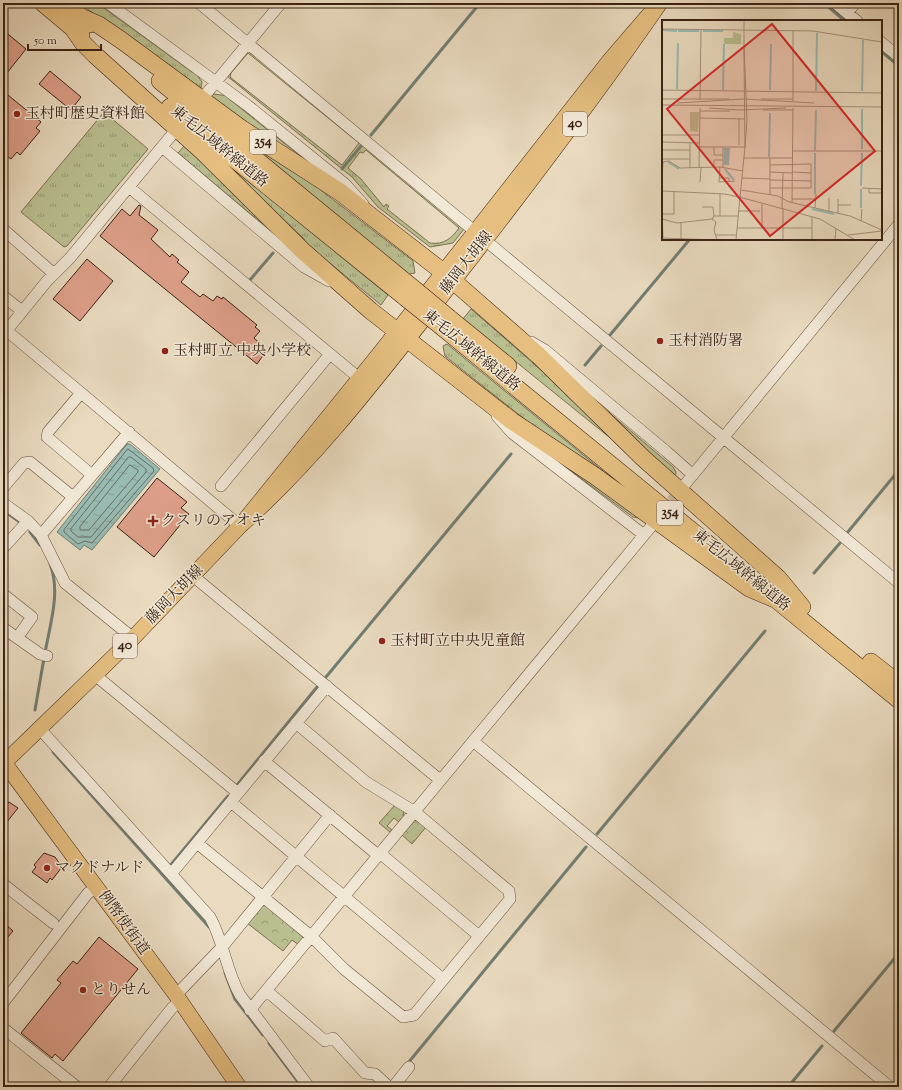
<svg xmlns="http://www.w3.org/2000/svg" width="902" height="1090" font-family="'Sorts Mill Goudy','Noto Serif JP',serif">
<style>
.grass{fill:url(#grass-tufts);stroke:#7a7052;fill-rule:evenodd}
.park{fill:url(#park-crowns);stroke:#7a7052}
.water{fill:url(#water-ripples);stroke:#727e73}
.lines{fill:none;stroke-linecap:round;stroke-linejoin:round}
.shore{stroke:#696e63;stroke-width:1}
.stream{stroke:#727e73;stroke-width:3}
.building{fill:#dfa08b;stroke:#3a2213}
.minor-tunnel{stroke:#c7b69d;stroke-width:11;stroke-dasharray:11 5.5;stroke-linecap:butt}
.minor-casing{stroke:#66503e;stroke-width:12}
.major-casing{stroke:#3a2213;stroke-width:16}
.highway-casing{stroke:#3a2213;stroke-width:18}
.minor{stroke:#f1e8d6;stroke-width:11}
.major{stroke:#e5be80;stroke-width:15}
.highway{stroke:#e5be80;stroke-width:17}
.highway-bridge-casing{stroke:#3a2213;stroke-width:18;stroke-linecap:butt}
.highway-bridge{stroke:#e5be80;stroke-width:17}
.poi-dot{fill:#8f2418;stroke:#f1e8d6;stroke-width:1.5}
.labels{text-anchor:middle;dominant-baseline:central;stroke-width:3;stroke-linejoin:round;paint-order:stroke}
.shield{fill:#f1e8d6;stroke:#715d4e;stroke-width:1}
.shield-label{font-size:14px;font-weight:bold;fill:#3a2213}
.poi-label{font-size:15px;fill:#3a2213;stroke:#f1e8d6;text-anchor:start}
.street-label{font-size:15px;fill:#3a2213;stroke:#f1e8d6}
.inset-river{fill:none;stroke:#98bbb3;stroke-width:2}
.inset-road{fill:none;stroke:#a4917b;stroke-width:1}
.view{fill:#d62828;fill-opacity:0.15;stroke:#d62828;stroke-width:2}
.inset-edge{fill:none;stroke:#3a2213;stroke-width:2}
</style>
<defs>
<pattern id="grass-tufts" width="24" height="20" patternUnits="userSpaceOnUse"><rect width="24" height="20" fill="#babf90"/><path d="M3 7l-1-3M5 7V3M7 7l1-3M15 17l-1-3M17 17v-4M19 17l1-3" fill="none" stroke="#989b74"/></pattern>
<pattern id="park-crowns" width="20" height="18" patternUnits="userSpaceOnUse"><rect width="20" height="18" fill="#babf90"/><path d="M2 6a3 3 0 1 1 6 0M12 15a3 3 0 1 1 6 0" fill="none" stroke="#989b74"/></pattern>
<pattern id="water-ripples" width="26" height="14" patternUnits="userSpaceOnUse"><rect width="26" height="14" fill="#98bbb3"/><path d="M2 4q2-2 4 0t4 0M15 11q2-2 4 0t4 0" fill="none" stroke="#84a099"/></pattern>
</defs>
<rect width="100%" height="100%" fill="#eadbc0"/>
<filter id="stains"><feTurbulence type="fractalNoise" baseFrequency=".005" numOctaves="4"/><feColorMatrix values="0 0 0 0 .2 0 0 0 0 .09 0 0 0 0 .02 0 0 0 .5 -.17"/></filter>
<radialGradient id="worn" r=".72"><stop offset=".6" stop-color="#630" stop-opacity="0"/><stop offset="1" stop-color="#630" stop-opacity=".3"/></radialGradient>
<!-- grass -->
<path class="grass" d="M79,3h18l95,69h3l7,10 -1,6 -9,-4z
M250,51l214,178 -11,14 -23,4 -52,-40 -26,-30 -125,-101 19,-24zM248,53l111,90 -17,22 -112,-88 1,-4zM366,150l93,78c-7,10 -15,17 -29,15l-43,-34 2,-3 -3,-2 -2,3 -23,-28 -13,-11 12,-16 3,1z
M214,94l14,2v2l86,69 27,19 -131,-89z
M104,112l44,37 -81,97 -3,1 -43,-35z
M241,136l55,35 117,90 2,12 -6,1 -6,-5z
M185,145l80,76 -4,4 -1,-3 -82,-69z
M215,154l173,141 -7,10 -78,-64 2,-1z
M471,309l78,68 60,60 -146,-118z
M447,344l162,132 -77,-51 -87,-69 -2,-10z
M546,359l127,108 3,5 -1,9z
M518,430l125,89 -10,-2 -70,-52 -2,2z"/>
<!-- park -->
<path class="park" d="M396,804l7,3 1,9 -5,6 -5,-4 -7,8 5,4 -1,3 -12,-10z
M410,820h8l8,7 -14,17 -12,-11z
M267,905l35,29 1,6 -4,5 -7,-5 -9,11 -36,-28 14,-17z"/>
<!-- water -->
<path class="water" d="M127,444h3l30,25 -68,81 -8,-5 -4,5 -23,-18z"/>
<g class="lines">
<!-- shore -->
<path class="shore" d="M128,449l25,19 1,3 -62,72 -7,-2 -7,3 -14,-12v-2z
M129,457h2l15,12v3l-55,65h-13l-7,-6v-2z
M130,465l8,5v2l-49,58h-9v-3z"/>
<!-- stream -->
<path class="stream" d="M824,3l21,18
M881,51l18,15
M371,135l109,-132
M342,169l19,-23
M250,280l23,-27
M610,335l80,-96
M585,365l16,-19
M3,510l18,13
M30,532l10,13
M847,533l52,-63
M814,573l26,-30
M45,653c5,-29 16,-61 5,-89
M326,677l185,-223
M35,710l9,-52
M53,752l156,175
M237,785l80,-98
M597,834l168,-203
M169,867l59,-71
M225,973l10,26 28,36
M834,1031l65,-78
M269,1043l33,44
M408,1063l178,-216
M788,1087l34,-41"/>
</g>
<!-- building -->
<path class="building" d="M3,30l23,19 -23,29z
M50,71l31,26 -10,13 -32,-26z
M3,91l38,31 -5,6 4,3 -20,24 -3,-3 -6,7 -8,-6z
M139,205l2,1 -2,9 19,15 -7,9 19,18 2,-3 7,6 -2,2 12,10 -8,10 19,15 3,-3 10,7 4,-5 5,3 1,-2 34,28 -2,2 5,4 -6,7 13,12 -10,14 -157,-128 22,-27 8,7z
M87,259l26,22 -33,40 -27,-22z
M157,478l30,24 -6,6 8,6 -35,43 -37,-30z
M9,802l9,6 -15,19v-18z
M44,853l11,4 7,10 -10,13 -2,-2 -3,5 -15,-11 4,-5 -2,-2z
M3,922l10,9 -10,12z
M99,937l39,32 -75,92 -8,-7 -3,4 -31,-25 40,-50 -4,-3 16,-19 4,3z"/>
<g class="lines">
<!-- minor-tunnel -->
<path class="minor-tunnel" d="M661,514l21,-26"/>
<defs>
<path id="minor" d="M108,3l139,102 98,79 18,20
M199,3l700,580
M835,3l22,18
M847,13l8,-10
M881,42l18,15
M206,94l75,-91
M162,147l142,120 25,14
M129,187l236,196
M3,229l51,45
M3,296l19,15
M6,330l234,196
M3,335l44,-54 23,-23 105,-127
M531,342l14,8 122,102 26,23
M81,393l-33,39 -1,5 45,38
M497,416l15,17 132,102
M221,486l109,-132
M3,488l21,-25 6,-1 43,35
M682,488l217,-264
M3,503l25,18 13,14 24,48 68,55
M41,535l88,-103
M3,548l25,-27
M193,576l247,204
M3,594l29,23 -15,21
M3,628l37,26 7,2
M95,675l143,118
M40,729l170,188c14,25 16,54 30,78l69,92
M473,741l417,346
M264,761l115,95
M231,802l212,177
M197,843l115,94 32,32 59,48 11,-2 96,-116 -1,-8 -94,-79 -49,-30 -70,-59
M381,854l97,81
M172,873l155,-187
M3,884l50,39
M267,991l58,50 8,-3 32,35 10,1 14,13
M176,995l47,-49 107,-131
M3,1003l85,-110 9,-5
M250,1010l404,-487
M3,1028l74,59
M109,1087l63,-79 8,-7
M393,1087l16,-20"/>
<path id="major" d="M659,3l-49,57 -230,293 -140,173c78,-69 140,-152 204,-233 75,-96 147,-190 216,-290
M3,761l173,234 63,92
M4,763l129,-125 107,-112"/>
<path id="highway" d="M43,3l38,32
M64,3l26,21
M81,17l18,8 22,15 121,89 98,63 103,80 95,83 105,103 135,120 24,29
M72,27l11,16 12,12 108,97 100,99 68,60 141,110 83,55 154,112 28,12
M160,81l254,208
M170,107l236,191
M449,318l59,48
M442,327l272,222
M767,592l132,108
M871,662l28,22"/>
</defs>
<!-- minor casing -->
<use href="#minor" class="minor-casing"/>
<!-- major casing -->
<use href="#major" class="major-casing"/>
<!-- highway casing -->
<use href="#highway" class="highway-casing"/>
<!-- minor -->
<use href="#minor" class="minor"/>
<!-- major -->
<use href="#major" class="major"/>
<!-- highway -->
<use href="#highway" class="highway"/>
<defs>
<path id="highway-bridge" d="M414,289l35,29
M406,298l36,29"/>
</defs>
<!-- highway-bridge casing -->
<use href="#highway-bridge" class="highway-bridge-casing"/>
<!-- highway-bridge -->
<use href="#highway-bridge" class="highway-bridge"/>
</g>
<!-- markers -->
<g class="poi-dot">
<circle cx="17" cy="114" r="4"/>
<circle cx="660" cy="341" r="4"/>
<circle cx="165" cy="351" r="4"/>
<path d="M151 515h4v4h4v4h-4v4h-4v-4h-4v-4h4z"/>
<circle cx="382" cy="641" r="4"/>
<circle cx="47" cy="868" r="4"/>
<circle cx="83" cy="990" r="4"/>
</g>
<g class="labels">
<!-- shield labels -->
<g class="shield">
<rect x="563" y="112" width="24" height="24" rx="3"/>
<rect x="250" y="130" width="26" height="24" rx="3"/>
<rect x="657" y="501" width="26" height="24" rx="3"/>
<rect x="113" y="634" width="24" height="24" rx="3"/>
</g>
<g class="shield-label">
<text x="575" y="124">40</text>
<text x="263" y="142">354</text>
<text x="670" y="513">354</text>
<text x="125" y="646">40</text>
</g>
<!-- poi labels -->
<g class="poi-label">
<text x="25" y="114">玉村町歴史資料館</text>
<text x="668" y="341">玉村消防署</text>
<text x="173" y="351">玉村町立 中央小学校</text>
<text x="161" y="521">クスリのアオキ</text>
<text x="390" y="641">玉村町立中央児童館</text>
<text x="55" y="868">マクドナルド</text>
<text x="91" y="990">とりせん</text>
</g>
<!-- street labels -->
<g class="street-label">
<text transform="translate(219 147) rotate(39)">東毛広域幹線道路</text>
<text transform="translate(467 263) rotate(-52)">藤岡大胡線</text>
<text transform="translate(471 351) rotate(39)">東毛広域幹線道路</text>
<text transform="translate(741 571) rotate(39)">東毛広域幹線道路</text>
<text transform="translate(175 595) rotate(-46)">藤岡大胡線</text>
<text transform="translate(123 923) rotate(54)">例幣使街道</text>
</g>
</g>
<!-- overview -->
<g transform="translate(662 20)">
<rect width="220" height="220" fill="#eadbc0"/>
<path d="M71,12l8,2v10h-17v-6h9zM28,92h9l-1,20 -8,-1z" fill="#babf90"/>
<path d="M62,128h6l-1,17h-5z" fill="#98bbb3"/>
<path class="inset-river" d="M0,10l15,1M16,11h21M41,11h20M15,69l1,-46M61,70l1,-46M108,70l1,-46M154,71l1,-58M200,71l1,-51M200,129v-40M153,130l1,-40M107,137l1,-44M6,142l11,7M63,149l9,11M199,166l1,-33M153,174v-41M199,188v-19M150,189l22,5"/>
<path class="inset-road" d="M82,0v27M0,9l151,2 69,11M82,27l3,72 -2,28 -1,-89zM0,70l220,3M0,79h67M99,79h32M38,80l1,-70M131,81v-70M16,83l65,-4 71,4M0,85l220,2M47,88l31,2 46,-2M101,90h30M38,91h30M38,98l45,1M0,115h37M0,122l37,1M77,125v-26M37,127h46M52,127v8h9M0,130h28M130,131h90M82,138h48M0,139h28M0,142l7,-1 11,7 40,-1 23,4M52,147v-7h9M58,147l-1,15 16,-1M61,147v-20M28,148v-25M37,148l1,-60M108,152l22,1M130,152l19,1M57,158h10v3M80,158l28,1M0,160l1,-18M108,160l41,1M38,162l1,-14M108,168h41v-24l-41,1M200,168l20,1M207,169v4h13M79,170l37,6 11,6 61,14 32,14M0,171l63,3 18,4 77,21 35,21M58,174v22M108,174v-36M78,177l5,-50M167,178v14M130,179h24M100,183v25M130,183l1,-95M176,185h13M40,187h11l1,9M120,188l1,-35M153,188l1,-14M0,190l1,28M76,191h22M176,193v-14M0,194h12v-22M0,199l15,4 35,-4 2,-3h24M50,199l4,3 -2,8 3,10M199,201l1,-12M75,208h75M54,215h20M186,215l34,-4M0,218l55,2M19,220v-18M74,220l4,-43M121,220v-32M150,220v-23M173,220l1,-12"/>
<path class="view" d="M110,4l103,127 -105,85 -103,-127z"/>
<rect width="220" height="220" class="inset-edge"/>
</g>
<!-- margin -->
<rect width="902" height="1090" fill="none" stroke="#eadbc0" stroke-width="16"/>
<rect x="4" y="4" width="894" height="1082" fill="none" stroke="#3a2213" stroke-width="2"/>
<rect x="8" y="8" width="886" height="1074" fill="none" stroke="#3a2213"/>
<!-- scale -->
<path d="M28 44v6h73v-6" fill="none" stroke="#3a2213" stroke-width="2"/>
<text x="34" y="44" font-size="12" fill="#3a2213" stroke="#f1e8d6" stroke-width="3" paint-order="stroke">50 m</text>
<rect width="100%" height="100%" filter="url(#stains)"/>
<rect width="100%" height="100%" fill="url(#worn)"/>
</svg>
